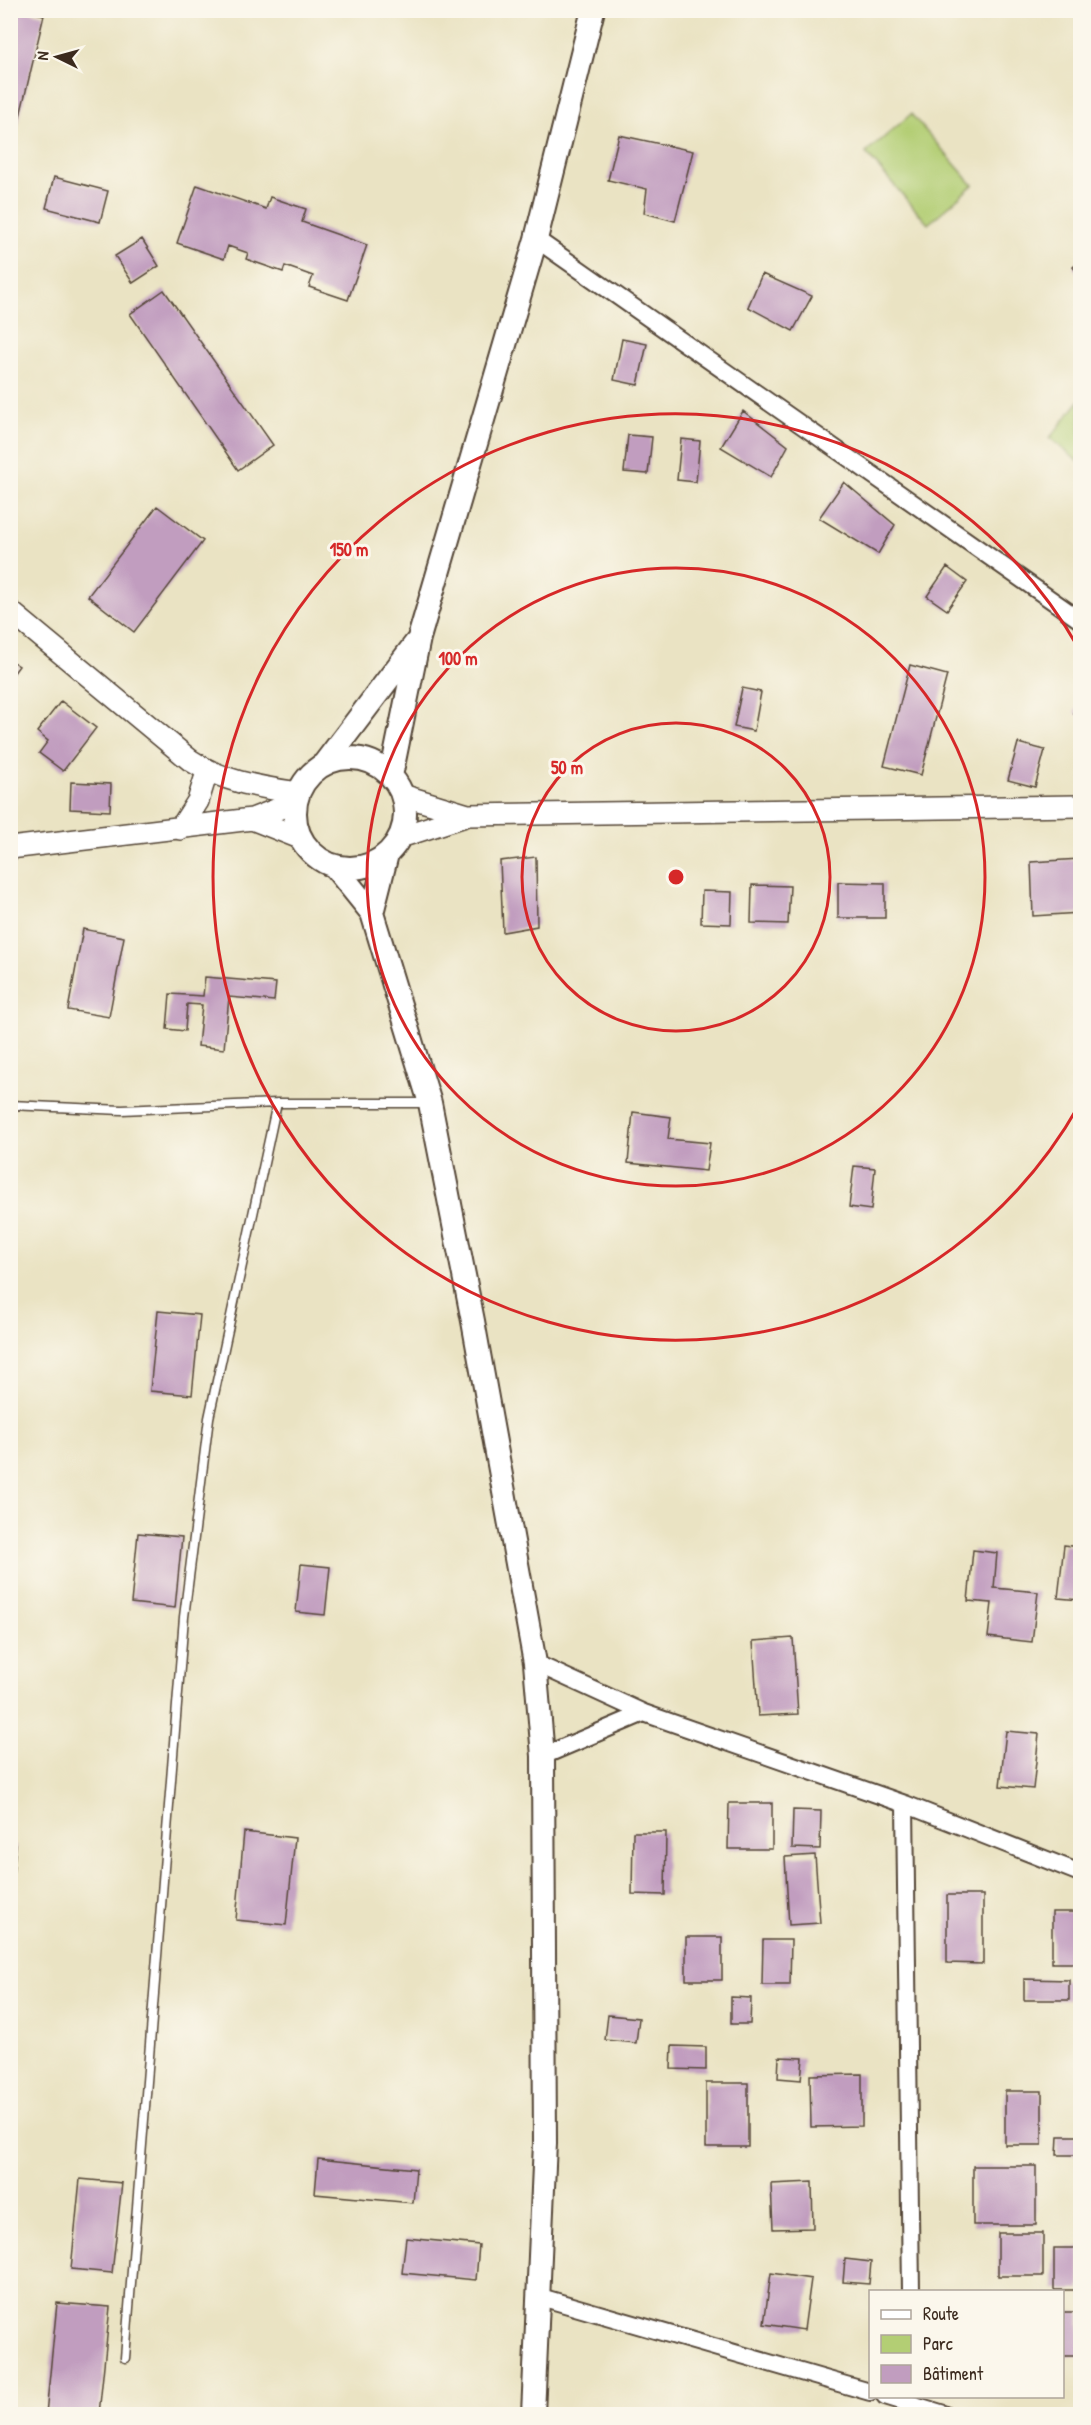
<svg xmlns="http://www.w3.org/2000/svg" width="1091" height="2425" font-family="'Patrick Hand',sans-serif">
<style>
.green{fill:#b3ce74;stroke:#777c49;stroke-width:1.5}
.building{fill:#c19dbf}
.lines{fill:none;stroke-linecap:round;stroke-linejoin:round}
.service-casing{stroke:#554637;stroke-width:11}
.minor-casing{stroke:#554637;stroke-width:20}
.tertiary-casing{stroke:#554637;stroke-width:24}
.secondary-casing{stroke:#554637;stroke-width:26}
.service{stroke:#fff;stroke-width:8}
.minor{stroke:#fff;stroke-width:16}
.tertiary{stroke:#fff;stroke-width:21}
.secondary{stroke:#fff;stroke-width:22}
.ring{fill:none;stroke:#d62828;stroke-width:3}
.centre{fill:#d62828;stroke:#fbf7ec;stroke-width:3}
.ring-label{font-size:18px;text-anchor:middle;font-weight:bold;fill:#d62828;stroke:#fbf7ec;stroke-width:6;stroke-linejoin:round;paint-order:stroke}
</style>
<rect width="100%" height="100%" fill="#fbf7ec"/>
<filter id="ink" filterUnits="userSpaceOnUse"><feTurbulence type="fractalNoise" baseFrequency=".0167" numOctaves="2"/><feDisplacementMap in="SourceGraphic" scale="12" xChannelSelector="R" yChannelSelector="G"/><feConvolveMatrix kernelMatrix="1 2 1 2 8 2 1 2 1" color-interpolation-filters="sRGB"/></filter>
<filter id="wash" filterUnits="userSpaceOnUse"><feTurbulence type="fractalNoise" baseFrequency=".008" numOctaves="4" result="noise"/><feDisplacementMap in="SourceGraphic" scale="24" xChannelSelector="R" yChannelSelector="G"/><feGaussianBlur stdDeviation="1.35" result="paint"/><feColorMatrix in="noise" values="0 0 0 0 0 0 0 0 0 0 0 0 0 0 0 0 0 1.4 0 .05"/><feComposite in="paint" operator="in"/></filter>
<g filter="url(#wash)">
<rect width="100%" height="100%" fill="#eae3c3"/>
<!-- green -->
<path class="green" d="M911,114l62,71 -45,39 -62,-71z
M1080,400v63l-30,-25z"/>
<g id="blocks">
<!-- building -->
<path class="building" d="M10,10h14l20,5 -28,118 -6,-1z
M619,135l74,16 -18,70 -31,-8 3,-24 -39,-9z
M54,177l54,14 -8,31 -54,-14z
M197,185l69,24 4,-12 36,12 -4,13 65,23 -19,55 -39,-13 4,-11 -28,-10 -2,6 -37,-13 2,-6 -20,-7 -4,13 -47,-16z
M142,239l17,27 -26,17 -18,-27z
M1080,261v15l-7,-9z
M762,274l50,22 -19,35 -45,-24z
M164,290l109,155 -35,25 -108,-156z
M622,339l25,5 -9,41 -24,-5z
M743,411l45,35 -17,31 -50,-30z
M628,435l24,2 -4,37 -24,-2z
M681,439l19,2 -4,41 -19,-2z
M844,482l51,43 -17,29 -59,-36z
M157,506l46,35 -69,91 -46,-36z
M947,567l20,15 -20,28 -20,-14z
M10,660l9,6 -9,12z
M910,665l37,10 -26,100 -37,-9z
M742,688l19,4 -7,39 -20,-4z
M61,701l35,27 -33,43 -24,-18 9,-12 -11,-9z
M1080,702v13l-6,-2z
M1018,743l27,7 -10,37 -27,-7z
M71,782l40,2 -1,27 -40,-2z
M10,796l4,18 -4,1z
M536,857l1,69 -34,6 -3,-71z
M1080,859v54l-47,3 -2,-54z
M838,882l47,1v35h-47z
M752,885l38,1 -2,38 -37,-1z
M702,891l30,1 -1,32 -30,-1z
M10,917h3l1,67h-4z
M83,929l41,8 -15,80 -41,-7z
M205,977l71,6 -2,18 -45,-4 -5,52 -26,-3 4,-41 -15,-1 -2,27 -18,-2 3,-35 33,2z
M633,1112l38,5 -3,22 42,4 -4,28 -78,-8z
M854,1166l21,2 -4,42 -22,-3z
M158,1311l42,4 -8,80 -42,-4z
M138,1533l44,4 -7,71 -44,-5z
M1064,1545l16,2v53l-22,-2z
M973,1550l24,3 -3,35 44,4 -6,50 -44,-5 4,-34 -24,-2z
M301,1564l29,3 -5,48 -29,-3z
M793,1638l5,76 -40,2 -5,-75z
M1006,1731l33,3 -6,55 -33,-3z
M729,1803h43v46h-44z
M793,1810l28,1 -1,38 -28,-1z
M244,1832l51,6 -9,87 -50,-5z
M633,1832h33l-1,63 -33,-1z
M10,1845h6l-4,41h-2z
M815,1855l5,68 -31,2 -4,-68z
M947,1895h36v69l-36,-1z
M1052,1912h28v51h-28z
M686,1937h36v43h-36z
M763,1940h28l-1,45h-28z
M1024,1979l45,1v20h-45z
M731,1997l20,1 -1,26h-19z
M608,2015l31,3 -3,25 -31,-3z
M672,2046l34,1v23l-35,-1z
M779,2057l24,1 -2,22 -23,-2z
M862,2074v52l-51,1 -1,-52z
M706,2083h42v64h-42z
M1005,2091h37v54h-37z
M1058,2136h22v19h-23z
M318,2159l98,10 -3,34 -98,-9z
M973,2166h63v59h-63z
M80,2179l42,4 -10,90 -41,-4z
M812,2182l1,46 -40,1 -2,-45z
M998,2233h45v43h-45z
M406,2238l73,7 -3,35 -74,-7z
M1054,2248h26v42h-26z
M845,2259l26,3 -2,22 -26,-2z
M771,2273l40,6 -7,51 -40,-6z
M57,2303l53,4 -11,107h-53z
M1063,2312h17v44h-17z"/>
</g>
</g>
<g filter="url(#ink)">
<use href="#blocks" fill-opacity="0" stroke="#554637" stroke-width="1.5"/>
<g class="lines">
<defs>
<path id="service" d="M10,1105l112,5 155,-7h152
M125,2358l59,-741 25,-199 68,-315"/>
<path id="minor" d="M536,239l544,381
M535,1663l109,50 261,91 6,488
M543,1756l101,-43
M905,1804l175,69
M537,2296l333,96
M885,2396l59,18"/>
<path id="tertiary" d="M10,611l180,149c33,22 70,27 108,33
M402,795l66,20
M252,819l48,19
M180,829l18,-28 9,-29
M400,837l68,-22 612,-9
M10,848l242,-29 44,-17"/>
<path id="secondary" d="M295 813a55 55 0 1 1 110 0a55 55 0 1 1-110 0Z
M324,764l91,-120
M391,776l28,-138 117,-399 57,-229
M334,866l38,47 58,190 43,218 62,342 8,93 2,387 -12,271
M372,913l15,-59"/>
</defs>
<!-- service casing -->
<use href="#service" class="service-casing"/>
<!-- minor casing -->
<use href="#minor" class="minor-casing"/>
<!-- tertiary casing -->
<use href="#tertiary" class="tertiary-casing"/>
<!-- secondary casing -->
<use href="#secondary" class="secondary-casing"/>
<!-- service -->
<use href="#service" class="service"/>
<!-- minor -->
<use href="#minor" class="minor"/>
<!-- tertiary -->
<use href="#tertiary" class="tertiary"/>
<!-- secondary -->
<use href="#secondary" class="secondary"/>
</g>
</g>
<!-- distance rings -->
<g class="ring">
<circle cx="676" cy="877" r="154"/>
<circle cx="676" cy="877" r="309"/>
<path d="M1079 1105A463 463 0 1 1 1079 649"/>
</g>
<circle cx="676" cy="877" r="9" class="centre"/>
<g class="ring-label">
<text x="349" y="556">150 m</text>
<text x="458" y="665">100 m</text>
<text x="567" y="774">50 m</text>
</g>
<!-- margin -->
<rect width="1091" height="2425" fill="none" stroke="#fbf7ec" stroke-width="36"/>
<!-- legend -->
<rect x="869" y="2290" width="195" height="108" fill="#fbf7ec" stroke="#aea59a" stroke-width="1.5"/>
<rect x="881" y="2310" width="30" height="9" fill="#ffffff" stroke="#aea59a" stroke-width="1.5"/>
<text x="923" y="2320" font-size="18" fill="#3b2a1e">Route</text>
<rect x="881" y="2335" width="30" height="18" fill="#b3ce74" stroke="#aea59a" stroke-width="1.5"/>
<text x="923" y="2350" font-size="18" fill="#3b2a1e">Parc</text>
<rect x="881" y="2365" width="30" height="18" fill="#c19dbf" stroke="#aea59a" stroke-width="1.5"/>
<text x="923" y="2380" font-size="18" fill="#3b2a1e">Bâtiment</text>
<!-- north arrow -->
<g transform="translate(57 57) rotate(275)" stroke="#fbf7ec" stroke-width="4.5" paint-order="stroke">
<path d="M0-4.5L10 22L0 15L-10 22Z" fill="#3b2a1e"/>
<text y="-9" font-size="16" font-weight="bold" text-anchor="middle" fill="#3b2a1e">N</text>
</g>
</svg>
